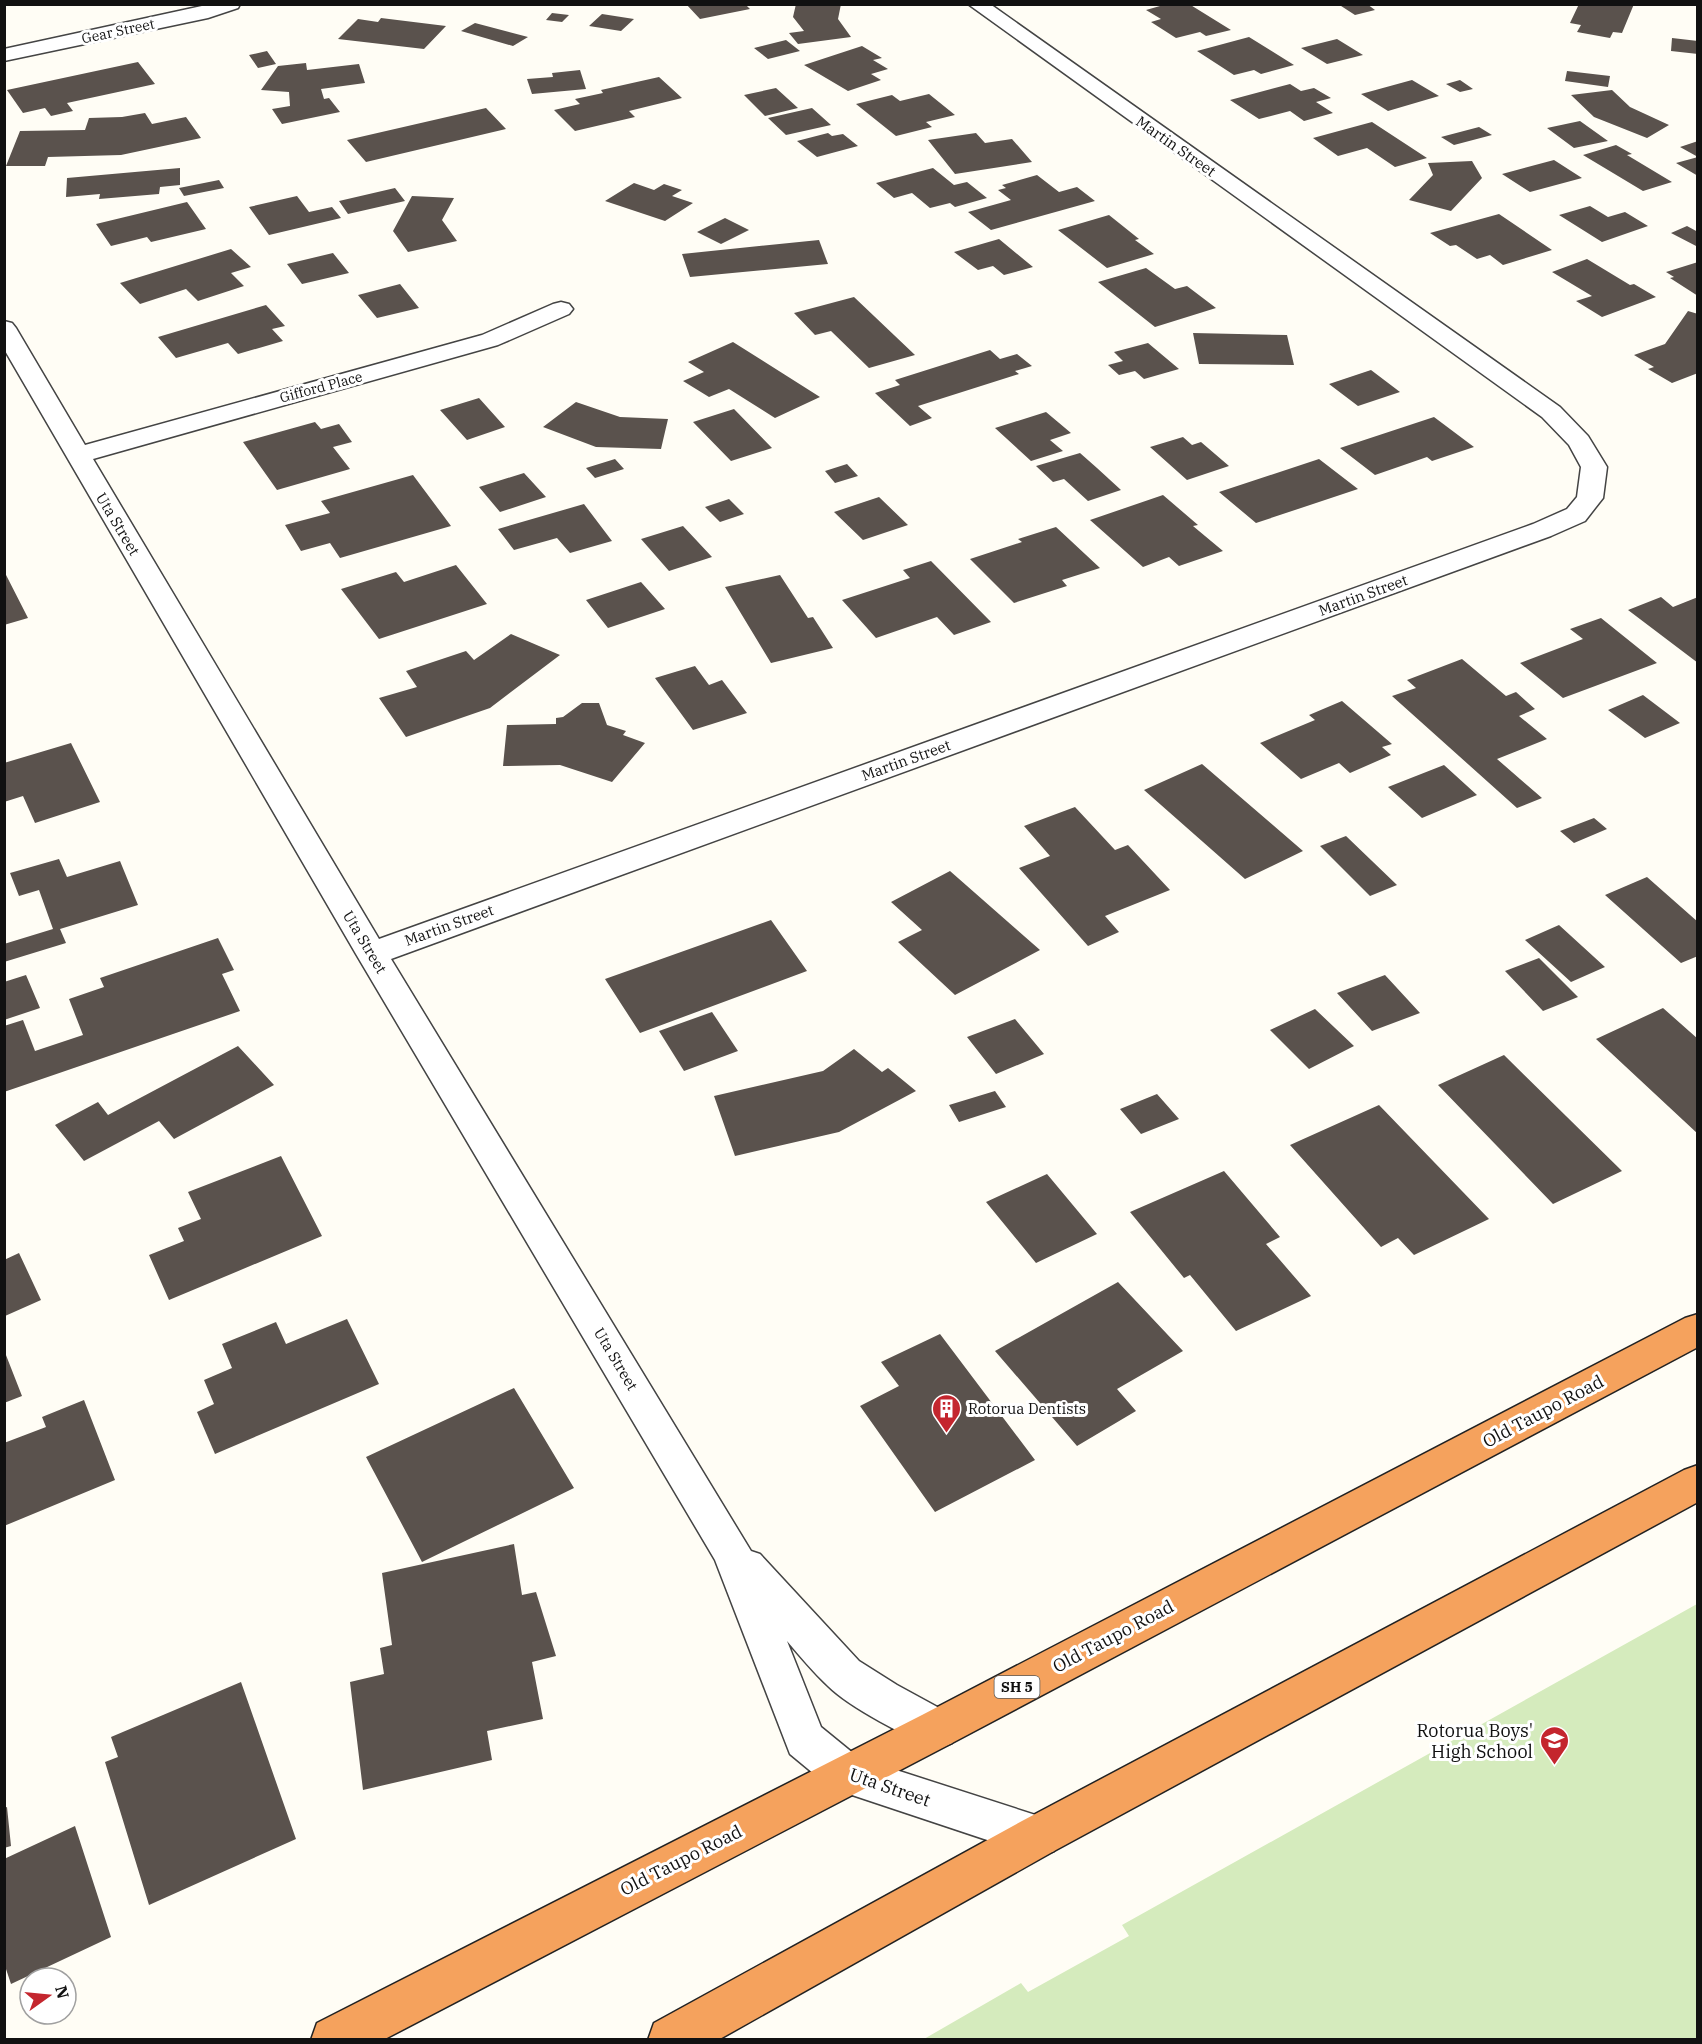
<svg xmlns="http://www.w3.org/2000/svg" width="1702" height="2044" font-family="'IBM Plex Serif',serif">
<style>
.green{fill:#d5ebbd}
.building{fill:#5a524d}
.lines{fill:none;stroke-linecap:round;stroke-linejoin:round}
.minor-casing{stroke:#444;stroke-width:3}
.highway-casing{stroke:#222;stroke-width:3}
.minor{fill:#fff;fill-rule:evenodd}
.highway{fill:#f5a25d;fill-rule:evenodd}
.labels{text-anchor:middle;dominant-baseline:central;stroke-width:6;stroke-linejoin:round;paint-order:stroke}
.far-street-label{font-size:14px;fill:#111;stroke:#fff}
.shield{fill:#fff;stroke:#585858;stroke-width:1.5}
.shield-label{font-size:14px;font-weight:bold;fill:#111}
.street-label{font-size:15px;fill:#111;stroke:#fff}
.poi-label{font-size:15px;fill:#111;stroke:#fff;text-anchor:start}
.near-street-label{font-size:18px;fill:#111;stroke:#fff}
.near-poi-label{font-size:18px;fill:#111;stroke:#fff;text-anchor:end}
</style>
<rect width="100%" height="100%" fill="#fffdf5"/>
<!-- green -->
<path class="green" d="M1697,1604v435h-773l97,-56 7,9 101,-56 -7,-11z"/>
<!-- building -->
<path class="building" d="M686,4h59l5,5 -50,10z
M796,4h45l-3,15 13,18 -53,7 -9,-11 15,-2 -11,-14z
M1167,4h22l42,26 -25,6 -6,-4 -24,6 -25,-16 10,-3 -15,-9z
M1338,4h29l8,6 -20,5z
M1579,4h55l-12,29 -9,-1 -3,6 -33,-6 4,-7 -11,-2z
M552,13l17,2 -7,7 -16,-2z
M602,14l32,5 -13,12 -32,-5z
M381,18l65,8 -22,23 -86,-10 20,-20 20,3z
M475,23l53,14 -15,9 -52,-15z
M1249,37l45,28 -33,9 -7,-4 -20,5 -37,-24z
M1672,38l26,3v13l-27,-3z
M1337,39l26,16 -36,9 -26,-16z
M786,40l14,11 -32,8 -14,-11z
M862,46l20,12 -9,2 15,9 -17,5 10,6 -33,11 -44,-26z
M267,51l9,13 -18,4 -9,-13z
M138,62l17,22 -88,19 6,8 -22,5 -6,-8 -22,5 -16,-23z
M306,63l1,7 52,-6 6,19 -44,6 3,10 5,-1 11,14 -58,12 -10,-15 18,-3 -1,-14 -28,-2 17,-24z
M580,70l6,19 -54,5 -5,-15 26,-2 -1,-4z
M1567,71l43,5 -2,11 -43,-6z
M659,77l23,21 -53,13 6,6 -60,14 -21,-21 26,-6 -5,-5 28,-6 -2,-3z
M1412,80l27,16 -51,15 -27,-17z
M1460,80l13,9 -13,3 -14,-8z
M1290,84l11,7 13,-3 17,10 -15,4 17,11 -29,8 -14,-10 -31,8 -29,-19z
M776,88l22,20 -33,8 -21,-21z
M1612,90l18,17 39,18 -22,13 -53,-21 -23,-22z
M929,94l26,21 -29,7 6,5 -36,9 -40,-32 36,-9 8,6z
M486,108l20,21 -140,33 -19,-22z
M812,108l19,17 -45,10 -18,-17z
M145,113l7,11 34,-7 15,21 -80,17 -73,2 -3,9h-39l14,-35 65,-1 4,-12 33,-1z
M1580,121l28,20 -34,7 -27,-20z
M1372,122l55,36 -32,9 -28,-19 -29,8 -25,-18z
M1479,127l13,8 -38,10 -13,-8z
M828,133l4,3 11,-2 15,12 -41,11 -20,-16z
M976,133l9,10 27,-4 20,23 -77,12 -27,-34z
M1698,141v16l-18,-10z
M1616,145l16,9 -5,1 45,27 -29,9 -60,-36z
M1698,157v19l-22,-13z
M1554,160l28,18 -52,14 -28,-18z
M1472,161l10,17 -31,33 -42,-11 24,-25 -5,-12z
M180,168v17l-20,2 -1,7 -60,5 1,-5 -34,3 1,-19z
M933,168l21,17 13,-3 20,16 -32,9 -5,-4 -20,5 -18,-15 -18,5 -18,-15z
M1037,175l22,17 18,-5 18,14 -104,29 -23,-18 43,-12 -13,-10 8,-2 -4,-3z
M219,180l5,8 -40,8 -5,-8z
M634,183l20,7 10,-6 18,6 -10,6 21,7 -28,18 -60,-20z
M395,188l10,13 -57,13 -9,-13z
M297,196l12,16 23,-5 9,11 -72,17 -20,-28z
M412,196l42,2 -12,22 15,21 -49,11 -15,-21z
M187,202l19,27 -55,13 -4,-5 -36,9 -15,-22z
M1590,206l18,11 17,-5 23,14 -46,16 -43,-27z
M1499,214l53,36 -49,15 -13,-10 -13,4 -21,-14 -6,1 -20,-13z
M1109,215l30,24 -4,1 19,14 -47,14 -49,-38z
M725,218l24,12 -28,14 -24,-12z
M1687,226l11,6v15l-27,-14z
M999,239l34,28 -29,8 -11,-9 -15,4 -24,-18z
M819,240l9,24 -138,13 -8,-23z
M231,249l20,18 -20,6 13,13 -46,15 -12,-12 -46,15 -20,-21z
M333,253l16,20 -47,11 -15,-20z
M1587,259l43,26 4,-1 22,13 -54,20 -26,-16 16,-5 -40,-24z
M1698,262v34l-28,-18 4,-1 -8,-5z
M1146,268l29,21 12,-3 29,22 -61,19 -57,-45z
M400,284l19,24 -42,10 -19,-23z
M854,297l61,58 -46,13 -38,-37 -16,4 -21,-22z
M266,305l19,21 -13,3 11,12 -45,13 -10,-11 -52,15 -18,-21z
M1688,311l10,3v59l-26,10 -24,-14 6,-2 -20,-12 31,-11z
M1193,333l94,2 7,30 -95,-1z
M733,342l87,55 -45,21 -46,-29 -20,8 -26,-16 21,-9 -16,-10z
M1148,343l31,26 -35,10 -9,-8 -16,4 -11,-10 15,-4 -9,-9z
M990,350l10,9 17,-5 15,12 -17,5 4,3 -101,32 14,12 -22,8 -35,-33 25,-8 -5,-5z
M1371,370l29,22 -42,14 -29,-22z
M479,398l26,29 -38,13 -27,-30z
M576,402l44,15 48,2 -7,30 -65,-2 -53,-20z
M734,409l38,39 -41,13 -38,-39z
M1046,412l25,21 -21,7 13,11 -32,10 -36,-33z
M1434,417l40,30 -42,14 -5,-4 -52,18 -35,-27z
M315,422l6,7 18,-5 13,18 -19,5 17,22 -73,21 -34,-48z
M1183,437l9,8 9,-3 28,24 -42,14 -37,-33z
M1080,453l17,15 24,22 -33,11 -24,-22 -11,3 -17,-16z
M615,459l9,10 -29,9 -9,-10z
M1319,459l39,30 -102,34 -37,-31z
M847,464l11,12 -23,7 -10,-12z
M524,473l22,24 -46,15 -21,-25z
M413,475l38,51 -111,32 -10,-15 -29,8 -16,-26 45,-12 -9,-12z
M1163,495l35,30 -5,1 30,25 -44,15 -10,-9 -26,10 -53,-47z
M879,497l29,28 -45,15 -29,-28z
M729,499l15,15 -24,8 -15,-15z
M584,504l28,37 -42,12 -13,-15 -43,12 -16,-21z
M683,526l29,31 -43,14 -28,-32z
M1056,527l44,41 -38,12 5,6 -53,17 -44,-44 52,-17 -4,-3z
M931,561l60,61 -37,13 -17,-18 -61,21 -34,-38 68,-22 -7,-8z
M456,565l31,39 -108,35 -38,-50 55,-17 8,10z
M4,571l24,47 -24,7z
M780,575l28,43 5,-1 20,31 -62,15 -46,-76z
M641,582l24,27 -57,19 -22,-28z
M1661,597l12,10 25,-10v66l-70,-53z
M1601,618l56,45 -94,35 -43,-35 63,-24 -13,-10z
M511,634l49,21 -70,53 -84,29 -27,-39 38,-11 -11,-16 60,-20 8,9z
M1462,659l44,37 10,-4 19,17 -16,7 28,23 -50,20 45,39 -25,10 -125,-112 24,-8 -9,-8z
M695,666l14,19 13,-5 25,33 -54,17 -38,-52z
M1643,695l37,28 -35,15 -37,-28z
M1342,701l50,43 -10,3 9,8 -41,18 -11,-10 -38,16 -41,-36 55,-23 -6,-5z
M582,703h17l8,22 19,6 -3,4 22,8 -33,39 -52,-17 -57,1 4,-41 49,-1v-6l7,-1z
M71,743l29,59 -65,21 -12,-27 -19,6v-39z
M1202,764l101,87 -58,28 -101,-89z
M1444,765l33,30 -55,23 -34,-31z
M1075,807l40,43 13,-5 42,45 -65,26 14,16 -31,14 -69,-78 31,-12 -26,-30z
M1594,818l13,11 -33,14 -14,-12z
M1346,836l51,49 -27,11 -50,-50z
M59,859l8,18 53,-16 18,44 -78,24 6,14 -62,19v-18l49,-15 -14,-39 -20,6 -9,-23z
M950,871l90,79 -85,45 -57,-53 24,-12 -31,-28z
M1647,877l51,45v34l-17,7 -76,-68z
M771,920l36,51 -167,62 -35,-54z
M1559,925l46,42 -34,15 -46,-42z
M218,938l16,32 -12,4 18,37 -236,81v-66l19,-6 12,31 48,-16 -14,-36 35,-12 -4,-9z
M1539,958l39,39 -35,14 -38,-40z
M26,975l14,33 -36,12v-38z
M1385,975l35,38 -48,18 -35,-38z
M1663,1008l35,31v95l-102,-95z
M1315,1009l39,37 -45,23 -39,-39z
M712,1012l26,39 -54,20 -25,-40z
M1015,1019l29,35 -48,20 -29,-37z
M238,1046l36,39 -100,54 -15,-18 -75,40 -29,-36 43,-23 10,13z
M854,1049l28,23 6,-4 28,23 -77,41 -104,24 -21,-60 109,-25z
M1504,1055l118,116 -69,33 -115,-119z
M995,1091l11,16 -47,15 -10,-17z
M1157,1094l22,25 -38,15 -21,-25z
M1379,1105l110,114 -75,36 -16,-17 -17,9 -91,-102z
M281,1156l41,80 -153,64 -20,-45 35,-14 -6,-13 23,-9 -13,-27z
M1224,1171l56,66 -14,7 45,52 -75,35 -46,-56 -6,3 -54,-66z
M1047,1174l50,60 -61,29 -50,-61z
M19,1253l22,47 -36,16 -1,-56z
M1118,1282l65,69 -66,38 19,22 -59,35 -82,-95z
M347,1319l32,65 -164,70 -18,-42 17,-8 -10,-24 28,-12 -10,-24 54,-22 10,22z
M940,1334l95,126 -100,52 -75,-106 39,-20 -18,-24z
M4,1350l18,46 -18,7z
M514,1388l60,100 -152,74 -56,-105z
M84,1400l31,80 -111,46v-83l42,-16 -4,-10z
M514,1544l8,51 14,-3 20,64 -24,6 11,57 -56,12 5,29 -129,30 -13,-108 34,-8 -4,-26 12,-3 -10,-72z
M241,1682l55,157 -147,66 -44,-143 13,-5 -7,-20z
M7,1807l4,39 -7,2v-40z
M75,1826l36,111 -100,47 -7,-21v-104z"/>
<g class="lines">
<defs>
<path id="minor" d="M211,4h29l-2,4 -30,10 -204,43v-12z
M968,4h22l570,403 28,29 19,31 -4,31 -4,5 -14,18 -34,15 -1160,423 360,592 9,3 99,107 38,24 55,30 6,14 -6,14 -15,6c-29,-11 -88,-42 -109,-63 -15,-14 -28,-30 -41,-45l34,86 38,31 195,63 6,15 -6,15 -16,6 -207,-69 -41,-34 -75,-194 -359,-606 -352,-605v-28l8,2 4,5 69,117 397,-110 71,-31 8,-2 8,2 4,5 -4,5 -71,31 -405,114 286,480 1154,-415 34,-15 10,-12 4,-30 -12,-22 -27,-28z"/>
<path id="highway" d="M1698,1314v33l-746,396 -569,297h-72l6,-17 605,-308 763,-397z
M1698,1465v37l-644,349 -336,189h-70l6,-17 368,-202 662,-351z"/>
</defs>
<!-- minor casing -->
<use href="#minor" class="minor-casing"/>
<!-- highway casing -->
<use href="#highway" class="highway-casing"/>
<!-- minor -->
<use href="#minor" class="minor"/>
<!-- highway -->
<use href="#highway" class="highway"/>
</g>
<!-- icons -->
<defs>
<symbol id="building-pin" viewBox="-11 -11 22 30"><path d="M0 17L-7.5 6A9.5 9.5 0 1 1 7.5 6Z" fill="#c4262e" stroke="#fff"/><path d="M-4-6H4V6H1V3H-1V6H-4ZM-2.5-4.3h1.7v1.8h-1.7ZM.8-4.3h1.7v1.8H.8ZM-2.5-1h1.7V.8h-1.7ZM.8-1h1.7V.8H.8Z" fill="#fff"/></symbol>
<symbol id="school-pin" viewBox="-11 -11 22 30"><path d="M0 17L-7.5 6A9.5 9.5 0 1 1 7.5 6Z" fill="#c4262e" stroke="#fff"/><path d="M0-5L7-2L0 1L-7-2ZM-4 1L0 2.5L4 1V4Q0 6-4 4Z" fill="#fff"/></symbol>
</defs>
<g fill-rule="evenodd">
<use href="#building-pin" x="930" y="1392" width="33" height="45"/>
<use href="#school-pin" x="1538" y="1724" width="33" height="45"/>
</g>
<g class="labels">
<!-- far-street labels -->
<g class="far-street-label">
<text transform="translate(118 31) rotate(-12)">Gear Street</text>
<text transform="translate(321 387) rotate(-15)">Gifford Place</text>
</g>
<!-- shield labels -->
<rect class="shield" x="994.5" y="1676" width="45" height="22" rx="4.5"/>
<g class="shield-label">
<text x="1017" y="1687">SH 5</text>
</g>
<!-- street labels -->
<g class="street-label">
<text transform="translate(1176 146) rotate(35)">Martin Street</text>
<text transform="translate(118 524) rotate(59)">Uta Street</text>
<text transform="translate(1363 595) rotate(-20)">Martin Street</text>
<text transform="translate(906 760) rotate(-20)">Martin Street</text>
<text transform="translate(449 925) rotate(-20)">Martin Street</text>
<text transform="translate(365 942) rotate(59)">Uta Street</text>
<text transform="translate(616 1359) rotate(59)">Uta Street</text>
</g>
<!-- poi labels -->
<g class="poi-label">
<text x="968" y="1408">Rotorua Dentists</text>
</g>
<!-- near-street labels -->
<g class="near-street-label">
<text transform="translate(1543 1411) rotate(-28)">Old Taupo Road</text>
<text transform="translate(1113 1636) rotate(-28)">Old Taupo Road</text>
<text transform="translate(890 1787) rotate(19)">Uta Street</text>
<text transform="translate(681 1860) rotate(-27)">Old Taupo Road</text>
</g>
<!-- near-poi labels -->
<g class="near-poi-label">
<text x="1533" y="1730">Rotorua Boys'<tspan x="1533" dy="21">High School</tspan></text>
</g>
</g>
<!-- border -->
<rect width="1702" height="2044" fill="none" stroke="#111111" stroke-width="12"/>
<!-- north arrow -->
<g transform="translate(48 1996) rotate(75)"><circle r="28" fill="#ffffff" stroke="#a0a0a0" stroke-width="1.5"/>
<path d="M0-4.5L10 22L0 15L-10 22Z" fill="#c4262e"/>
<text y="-9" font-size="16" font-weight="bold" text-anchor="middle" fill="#111111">N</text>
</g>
</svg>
